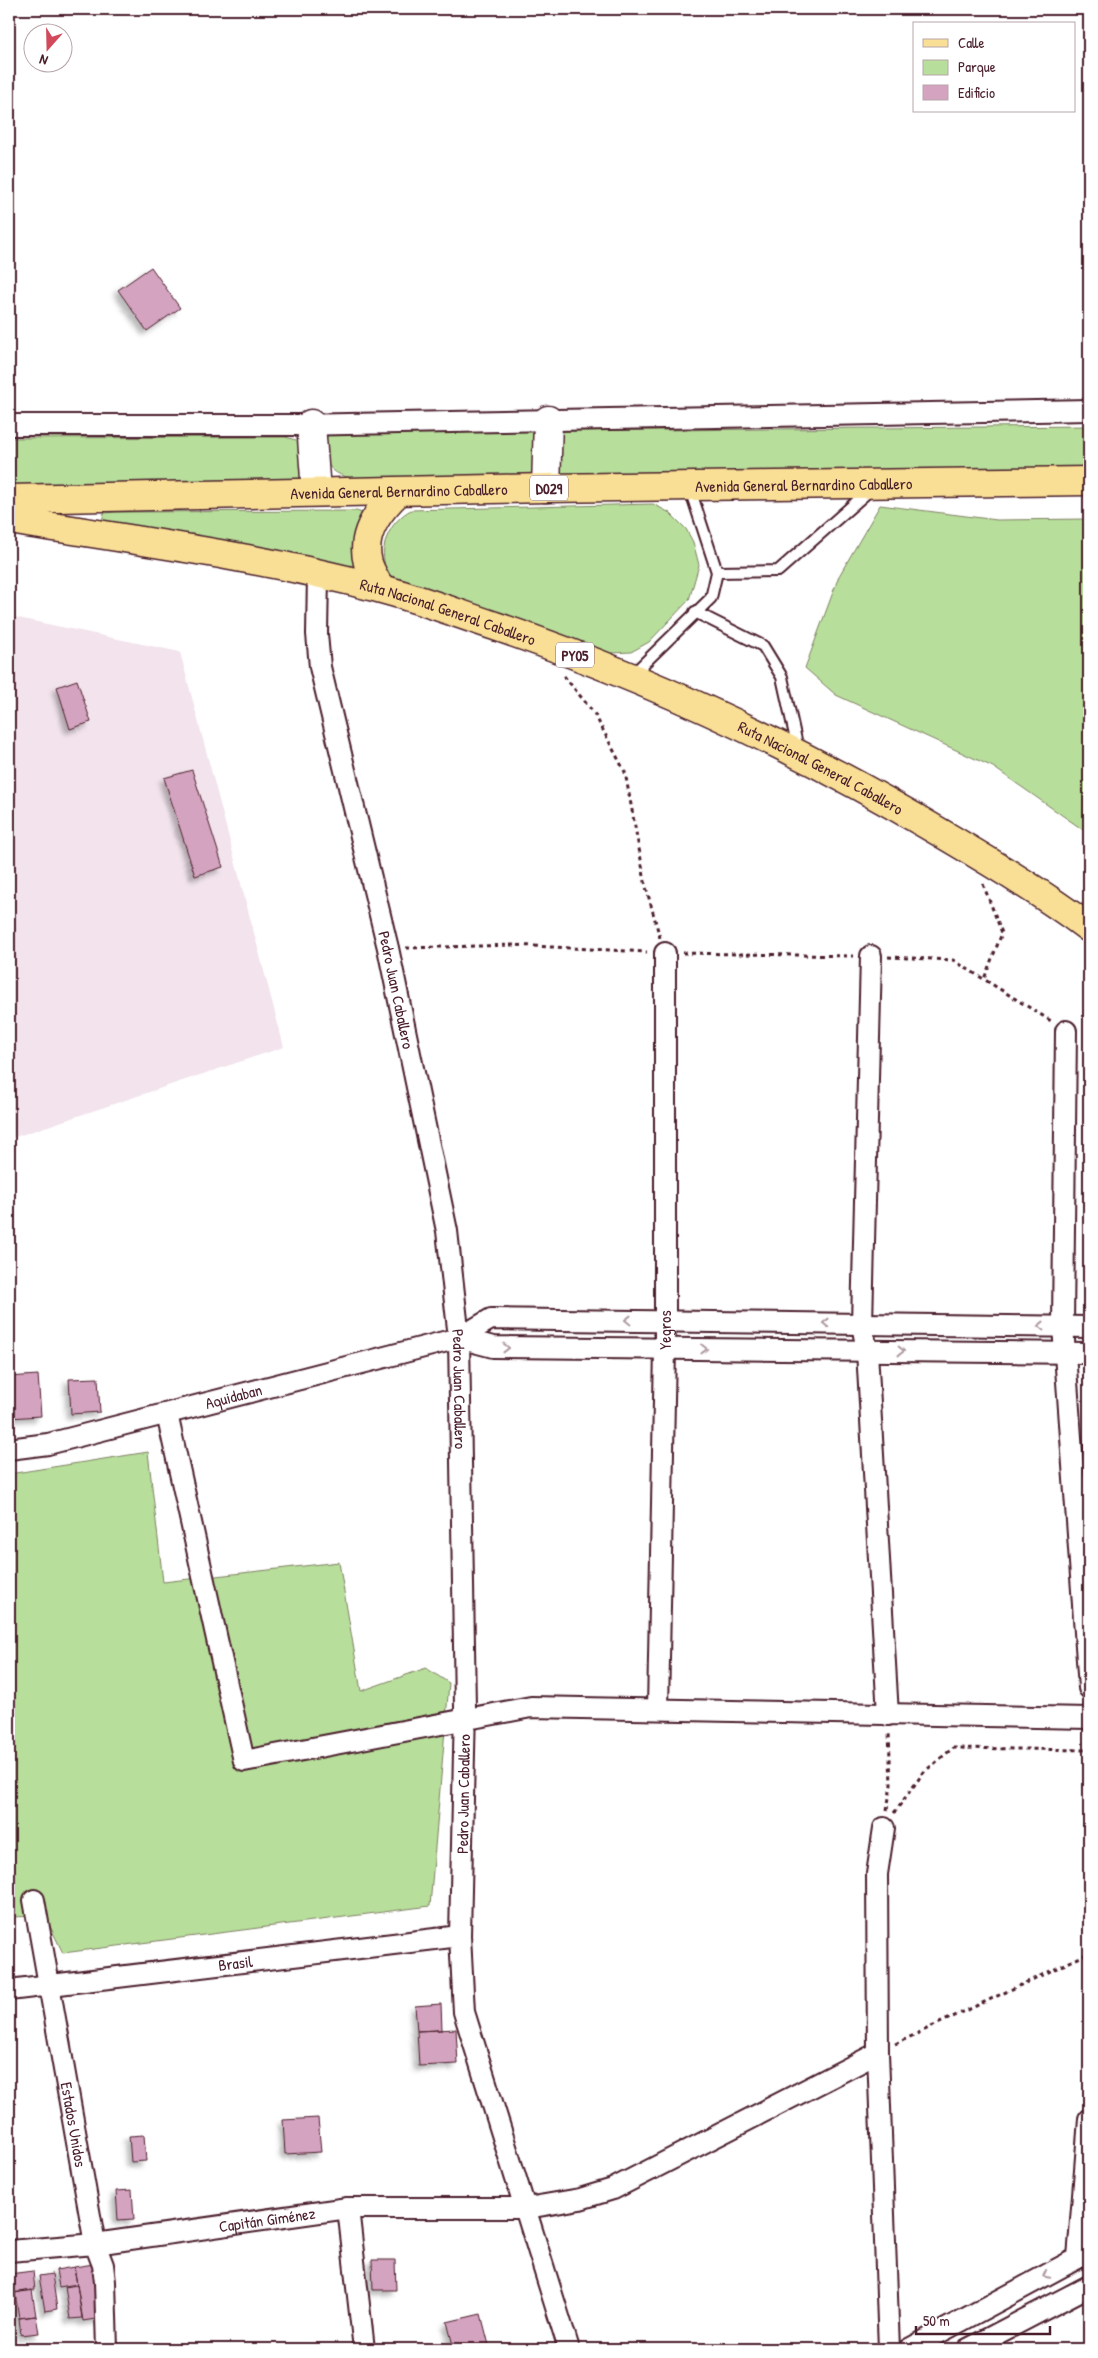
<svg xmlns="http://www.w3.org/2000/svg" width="1098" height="2358" font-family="'Patrick Hand',sans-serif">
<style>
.built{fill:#f2e3ec}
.green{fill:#b7df9b;stroke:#807f63}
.building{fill:#d4a3c0;stroke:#4a1f2b;filter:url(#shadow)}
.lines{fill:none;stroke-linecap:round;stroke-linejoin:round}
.lane-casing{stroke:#4a1f2b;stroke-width:14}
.street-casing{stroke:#4a1f2b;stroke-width:24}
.secondary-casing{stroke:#4a1f2b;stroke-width:31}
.primary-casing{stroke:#4a1f2b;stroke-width:31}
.highway-casing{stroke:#4a1f2b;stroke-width:31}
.path{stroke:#4a1f2b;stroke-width:3;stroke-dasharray:4 4;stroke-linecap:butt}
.lane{stroke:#fff;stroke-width:10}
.street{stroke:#fff;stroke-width:20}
.secondary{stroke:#fff;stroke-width:28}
.primary{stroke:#f9df96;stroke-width:28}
.highway{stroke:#f9df96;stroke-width:28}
.oneway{stroke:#ae9aa0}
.labels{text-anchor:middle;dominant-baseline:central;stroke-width:4;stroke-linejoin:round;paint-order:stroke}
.shield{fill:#fff;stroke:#80626b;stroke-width:1}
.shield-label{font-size:15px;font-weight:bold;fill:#4a1f2b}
.street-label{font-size:16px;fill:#4a1f2b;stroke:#fff}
</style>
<defs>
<filter id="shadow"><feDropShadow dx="-4.5" dy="4.5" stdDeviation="2.5" flood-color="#0004"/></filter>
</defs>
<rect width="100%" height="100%" fill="#fff"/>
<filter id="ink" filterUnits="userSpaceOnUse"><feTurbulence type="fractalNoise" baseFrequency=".02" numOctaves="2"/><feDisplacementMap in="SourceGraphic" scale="10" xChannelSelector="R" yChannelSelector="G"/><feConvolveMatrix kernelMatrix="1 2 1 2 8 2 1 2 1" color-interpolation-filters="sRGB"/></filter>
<g filter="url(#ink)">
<!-- built -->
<path class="built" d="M9,616l171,36 104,395 -275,92z"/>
<!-- green -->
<path class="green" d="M526,425l9,7v38l-6,6 -173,3c-21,-4 -25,-8 -35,-26l4,-17 8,-6z
M1089,426v41l-530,7 2,-43z
M285,437l11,3 7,7v33l-294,5v-47z
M653,504l17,9 16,16 7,13 6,23 -10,35 -40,42 -18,10 -36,2 -202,-74c-3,-4 -7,-9 -8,-14 -6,-23 7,-46 26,-56z
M880,505l117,15 92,-1v315l-96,-67 -157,-72 -31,-27 34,-92z
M356,511l10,3 -13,36 3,23 -254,-52 2,-8 12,-1z
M148,1452l15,130 176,-20 22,129 65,-23 23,15 -19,223 -367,47 -18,-37 -36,1v-443z"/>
<!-- building -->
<path class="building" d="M151,267l29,41 -33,23 -29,-41z
M77,680l14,42 -21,7 -13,-42z
M192,770l31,97 -28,9 -31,-98z
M38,1375l3,41 -32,2v-41z
M98,1378l2,34 -29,2 -2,-35z
M441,2004l1,26 -25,1 -2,-25z
M456,2029l2,35 -39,2 -2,-35z
M318,2118l3,34 -36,2 -2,-34z
M144,2135l2,26 -15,1 -2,-26z
M132,2190l2,29 -16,1 -2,-29z
M372,2260h23l1,30h-23z
M94,2264l8,54 -19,3 -9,-54z
M74,2267l3,17 -18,3 -3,-17z
M33,2271l2,19 -25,3 -1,-19z
M52,2274l5,35 -12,2 -6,-35z
M77,2285l5,33 -12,1 -5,-32z
M32,2290l4,26 -17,2 -4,-25z
M481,2314l9,35h-36l-7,-27z
M36,2316l3,17 -18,2 -2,-17z"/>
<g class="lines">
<defs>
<path id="lane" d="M717,572l61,-1 92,-81
M695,612l68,34 19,31 16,72
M631,676l80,-78 6,-26 -27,-83"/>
<g id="street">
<path d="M9,425h287l793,-15"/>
<path id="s1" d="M318,574l-1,60 3,33 68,281 59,283 12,107 6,369 -5,229 4,76 105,337"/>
<path d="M871,956l-9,368 5,27 21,364"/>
<path d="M1066,1031l-3,295 26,362"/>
<path d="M459,1338l34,9 596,6"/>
<path d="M167,1414l77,347 287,-54 558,11"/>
<path id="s2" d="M9,1449l39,-5 411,-106 32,-19 598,8"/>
<path id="s3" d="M658,1709l7,-360v-396"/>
<path d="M884,1828l-7,46 1,179 11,296"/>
<path id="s4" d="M34,1900l61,344 8,21 2,17 2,67"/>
<path id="s5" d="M9,1990l451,-54"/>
<path d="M348,2208l16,141"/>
<path id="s6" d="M9,2251l86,-7 253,-36h179l53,-9 33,-10 265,-136"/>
<path d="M1078,2258l11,-139"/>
<path d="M909,2349l180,-97"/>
<path d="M968,2349l121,-63"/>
</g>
<path id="secondary" d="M311,424l5,68
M546,488l2,-68"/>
<g id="primary">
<path id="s7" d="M9,499l537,-11 543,-7"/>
</g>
<g id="highway">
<path id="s8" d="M9,520c123,20 248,36 369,68 39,10 78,25 117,38 156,53 305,123 446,207 51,30 101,60 148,95"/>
<path d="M380,588c-4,-8 -10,-17 -12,-25 -8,-28 10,-52 29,-70"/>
</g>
</defs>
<!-- lane casing -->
<use href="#lane" class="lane-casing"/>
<!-- street casing -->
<use href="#street" class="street-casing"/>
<!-- secondary casing -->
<use href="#secondary" class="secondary-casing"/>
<!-- primary casing -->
<use href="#primary" class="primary-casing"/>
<!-- highway casing -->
<use href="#highway" class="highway-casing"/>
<!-- path -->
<path class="path" d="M564,676l30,37 31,59 21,115 14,51
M983,884l19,49 -18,46
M406,948l108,-3 133,7
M683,953l171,3
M888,957l65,3 98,61
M887,1810l4,-25 -2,-53
M894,1813l30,-41 29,-24 136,2
M895,2044l194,-91"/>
<!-- lane -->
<use href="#lane" class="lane"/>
<!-- street -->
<use href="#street" class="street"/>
<!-- secondary -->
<use href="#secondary" class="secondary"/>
<!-- primary -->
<use href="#primary" class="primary"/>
<!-- highway -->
<use href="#highway" class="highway"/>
</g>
<!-- one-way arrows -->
<defs><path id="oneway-chevron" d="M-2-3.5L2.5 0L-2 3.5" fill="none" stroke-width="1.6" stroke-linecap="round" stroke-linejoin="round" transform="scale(1.25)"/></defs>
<g class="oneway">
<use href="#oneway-chevron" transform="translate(628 1320) rotate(-179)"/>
<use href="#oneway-chevron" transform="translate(826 1323) rotate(-179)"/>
<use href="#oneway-chevron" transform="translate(1041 1326) rotate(-179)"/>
<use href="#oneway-chevron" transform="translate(506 1348) rotate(1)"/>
<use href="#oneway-chevron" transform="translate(704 1349) rotate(1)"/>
<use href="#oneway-chevron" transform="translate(901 1351) rotate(1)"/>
<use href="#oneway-chevron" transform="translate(1046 2275) rotate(152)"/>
</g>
</g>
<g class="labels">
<!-- shield labels -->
<g class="shield">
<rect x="530" y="475.5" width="38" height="25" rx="4"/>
<rect x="556" y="642.5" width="38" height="25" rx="4"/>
</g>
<g class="shield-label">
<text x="549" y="488">D029</text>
<text x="575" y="655">PY05</text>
</g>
<!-- street labels -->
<g class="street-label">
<text stroke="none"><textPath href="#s7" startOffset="795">Avenida General Bernardino Caballero</textPath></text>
<text stroke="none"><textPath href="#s7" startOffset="390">Avenida General Bernardino Caballero</textPath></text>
<text stroke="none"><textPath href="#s8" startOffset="449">Ruta Nacional General Caballero</textPath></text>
<text stroke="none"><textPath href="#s8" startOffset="854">Ruta Nacional General Caballero</textPath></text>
<text stroke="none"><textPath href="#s1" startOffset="425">Pedro Juan Caballero</textPath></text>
<text stroke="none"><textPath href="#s3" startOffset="379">Yegros</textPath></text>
<text stroke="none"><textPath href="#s1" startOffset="830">Pedro Juan Caballero</textPath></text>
<text stroke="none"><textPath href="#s2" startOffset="231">Aquidaban</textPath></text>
<text transform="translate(463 1794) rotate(-89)">Pedro Juan Caballero</text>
<text stroke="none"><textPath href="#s5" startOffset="228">Brasil</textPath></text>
<text stroke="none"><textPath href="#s4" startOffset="228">Estados Unidos</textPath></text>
<text stroke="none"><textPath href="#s6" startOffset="260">Capitán Giménez</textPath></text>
</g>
</g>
<!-- margin -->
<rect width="1098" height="2358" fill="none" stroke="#fff" stroke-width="30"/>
<rect x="15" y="15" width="1068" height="2328" fill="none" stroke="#4a1f2b" stroke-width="2" filter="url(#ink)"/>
<!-- legend -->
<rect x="913" y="22" width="162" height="90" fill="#ffffff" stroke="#b7a5aa"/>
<rect x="923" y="39" width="25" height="8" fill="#f9df96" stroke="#b7a5aa"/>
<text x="958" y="48" font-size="15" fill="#4a1f2b">Calle</text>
<rect x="923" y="60" width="25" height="15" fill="#b7df9b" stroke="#b7a5aa"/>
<text x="958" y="72" font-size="15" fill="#4a1f2b">Parque</text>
<rect x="923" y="85" width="25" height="15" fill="#d4a3c0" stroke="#b7a5aa"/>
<text x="958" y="98" font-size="15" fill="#4a1f2b">Edificio</text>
<!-- north arrow -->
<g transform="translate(48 48) rotate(200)"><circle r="24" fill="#ffffff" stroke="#b7a5aa"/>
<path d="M0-4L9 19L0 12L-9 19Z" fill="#d1495b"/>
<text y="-8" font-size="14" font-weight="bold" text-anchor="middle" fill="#4a1f2b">N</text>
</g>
<!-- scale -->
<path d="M916 2326v8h134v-8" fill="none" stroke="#4a1f2b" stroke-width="2.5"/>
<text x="923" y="2326" font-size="15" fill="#4a1f2b" stroke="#ffffff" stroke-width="4" paint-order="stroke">50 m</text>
</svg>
